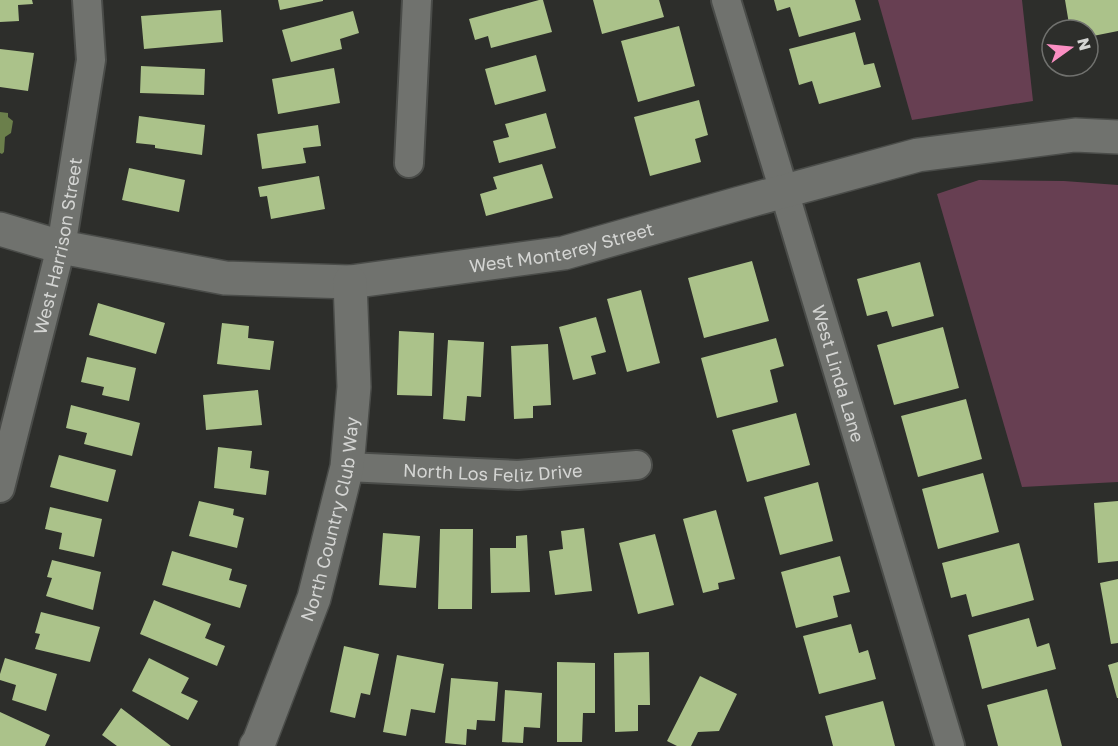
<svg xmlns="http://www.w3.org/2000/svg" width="1118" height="746" font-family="'Golos Text',sans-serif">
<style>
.green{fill:#673f52}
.water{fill:#6b7f4b}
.building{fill:#abc28a}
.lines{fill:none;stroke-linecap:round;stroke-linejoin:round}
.minor-casing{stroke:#4a4c49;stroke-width:32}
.tertiary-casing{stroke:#4a4c49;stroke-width:36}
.minor{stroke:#70726e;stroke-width:28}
.tertiary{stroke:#70726e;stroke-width:33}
.labels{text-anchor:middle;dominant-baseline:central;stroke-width:6;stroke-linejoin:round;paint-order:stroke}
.street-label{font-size:18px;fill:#d4d5d3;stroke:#2d2e2b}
</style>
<rect width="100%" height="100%" fill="#2d2e2b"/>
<!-- green -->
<path class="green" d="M878,0h144l11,101 -121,19z
M979,180l85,1 54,4v297l-96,5 -85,-293z"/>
<!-- water -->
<path class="water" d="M0,112l8,1v4l5,4 -2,12 -6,4 -1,15 -2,2 -2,-1z"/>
<!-- building -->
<path class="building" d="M0,0h32l1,4 -15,1 1,16 -19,1z
M278,0h45v1l-43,9z
M539,0h4l9,32 -61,16 -3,-12 -13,4 -6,-21z
M593,0h66l5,17 -62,17z
M774,0h81l6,20 -62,17 -9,-30 -13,4z
M1065,0h53v31l-30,6v-7h-18z
M221,10l2,32 -79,7 -3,-33z
M353,11l6,22 -19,6 2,10 -51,13 -9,-32z
M679,26l16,60 -57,16 -17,-61z
M855,32l9,33 10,-2 7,24 -62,17 -7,-23 -13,4 -10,-36z
M0,49l34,4 -6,38 -28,-4z
M536,55l10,36 -51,14 -10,-36z
M141,66l64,3 -1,26 -64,-2z
M334,68l6,35 -62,11 -6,-35z
M699,100l9,35 -13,4 6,23 -51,14 -16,-59z
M546,113l10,35 -57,15 -6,-22 16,-4 -4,-13z
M139,116l66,9 -3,30 -47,-7v-3l-19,-2z
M318,125l3,21 -18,2 3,15 -44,6 -5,-35z
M542,164l11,34 -67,18 -6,-22 17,-5 -4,-12z
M129,168l56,12 -6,32 -57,-12z
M319,176l6,33 -54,10 -4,-23 -7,1 -2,-10z
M752,261l17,60 -65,17 -16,-60z
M920,262l14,54 -42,11 -5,-16 -20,5 -10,-37z
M641,290l19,73 -33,9 -20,-73z
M98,303l67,20 -9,31 -67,-19z
M596,317l10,35 -15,4 5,18 -23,6 -14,-53z
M222,323l27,3 -1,12 26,3 -4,29 -53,-6z
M943,327l16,61 -65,17 -17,-60z
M399,331l35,2 -2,63 -35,-1z
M776,338l8,28 -14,4 8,32 -61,16 -16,-60z
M448,340l36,2 -3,55 -14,-1 -2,25 -22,-2z
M548,344l3,61 -18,1v12l-19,1 -3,-73z
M87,357l49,11 -7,33 -27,-6 2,-8 -23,-5z
M258,390l4,35 -56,5 -3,-35z
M966,399l16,60 -64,18 -17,-61z
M71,405l69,18 -8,33 -48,-12 3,-11 -21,-5z
M796,413l14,52 -63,17 -15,-52z
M218,447l34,4 -2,17 19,3 -3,24 -52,-7z
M59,455l57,15 -8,32 -58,-15z
M983,473l16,59 -61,17 -16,-60z
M818,482l15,59 -53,14 -16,-58z
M199,501l35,8 -1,6 11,3 -7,30 -48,-12z
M1118,501v60l-20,2 -4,-60z
M50,507l52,12 -8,38 -35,-8 3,-16 -17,-4z
M716,510l19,69 -17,4 1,6 -16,4 -20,-74z
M584,528l8,63 -37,4 -6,-44 14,-2 -2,-18z
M440,529h33l-1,80h-34z
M383,533l37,3 -4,52 -37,-3z
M655,534l19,71 -36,9 -19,-71z
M527,535l3,57 -39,1 -1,-45h26v-12z
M1019,543l15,57 -62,17 -6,-23 -15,4 -9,-35z
M172,551l60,18 -3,11 18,5 -7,23 -78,-23z
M840,556l10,36 -17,4 5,21 -42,11 -15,-56z
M52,560l49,12 -8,38 -47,-14 6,-18 -5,-1z
M1118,579v64l-7,1 -11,-61z
M154,600l57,24 -6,14 20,8 -8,20 -77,-32z
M41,612l59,15 -10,35 -55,-13 5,-15 -5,-1z
M1029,618l8,29 12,-4 7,26 -74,20 -14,-54z
M851,624l8,29 9,-3 8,29 -57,15 -16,-58z
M344,646l35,8 -9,41 -9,-2 -6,25 -25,-6z
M649,652l1,53h-12v26l-23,1 -1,-79z
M397,655l47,9 -9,49 -24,-4 -5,27 -23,-4z
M5,658l52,16 -11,37 -34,-11 4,-15 -16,-5v-6z
M149,658l40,20 -8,15 17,8 -10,19 -56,-29z
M557,662l38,1v50h-12l-1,29h-25z
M1118,662v36h-1l-9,-33z
M700,676l37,18 -18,37 -21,1 -7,14h-14l-10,-5z
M451,678l47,4 -3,39 -18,-1 -1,10 -9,-1 -1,16 -21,-2z
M1047,689l15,57h-64l-11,-41z
M505,690l37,3 -2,35 -16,-1 -1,16 -21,-1z
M883,701l12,45h-62l-8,-30z
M121,708l50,38h-54l-15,-11z
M0,712l50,23 -5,11h-45z"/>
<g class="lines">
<defs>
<g id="minor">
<path id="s1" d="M726,0l58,191 166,555"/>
<path d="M409,163l8,-163"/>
<path id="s2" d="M347,467l171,8 119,-10"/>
<path id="s3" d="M0,488l61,-241 30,-187 -4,-60"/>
</g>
<g id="tertiary">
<path id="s4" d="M0,229l61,18 164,31 125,4 214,-29 173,-49 181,-49 157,-20 43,2"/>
<path id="s5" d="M256,746l3,-4 55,-144 33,-131 7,-80 -4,-105"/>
</g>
</defs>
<!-- minor casing -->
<use href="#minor" class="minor-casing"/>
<!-- tertiary casing -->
<use href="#tertiary" class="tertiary-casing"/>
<!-- minor -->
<use href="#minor" class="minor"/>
<!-- tertiary -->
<use href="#tertiary" class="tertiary"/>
</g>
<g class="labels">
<!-- street labels -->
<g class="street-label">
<text stroke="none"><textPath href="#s3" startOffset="249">West Harrison Street</textPath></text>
<text stroke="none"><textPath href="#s4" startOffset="570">West Monterey Street</textPath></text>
<text stroke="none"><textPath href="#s1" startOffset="390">West Linda Lane</textPath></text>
<text stroke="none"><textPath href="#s2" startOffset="146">North Los Feliz Drive</textPath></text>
<text stroke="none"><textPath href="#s5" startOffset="240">North Country Club Way</textPath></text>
</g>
</g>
<!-- north arrow -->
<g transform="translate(1070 48) rotate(75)"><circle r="28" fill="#2d2e2b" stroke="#70716e" stroke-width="1.5"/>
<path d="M0-4.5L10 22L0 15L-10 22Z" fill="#fb8fc3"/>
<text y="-9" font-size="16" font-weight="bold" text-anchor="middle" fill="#d4d5d3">N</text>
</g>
</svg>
